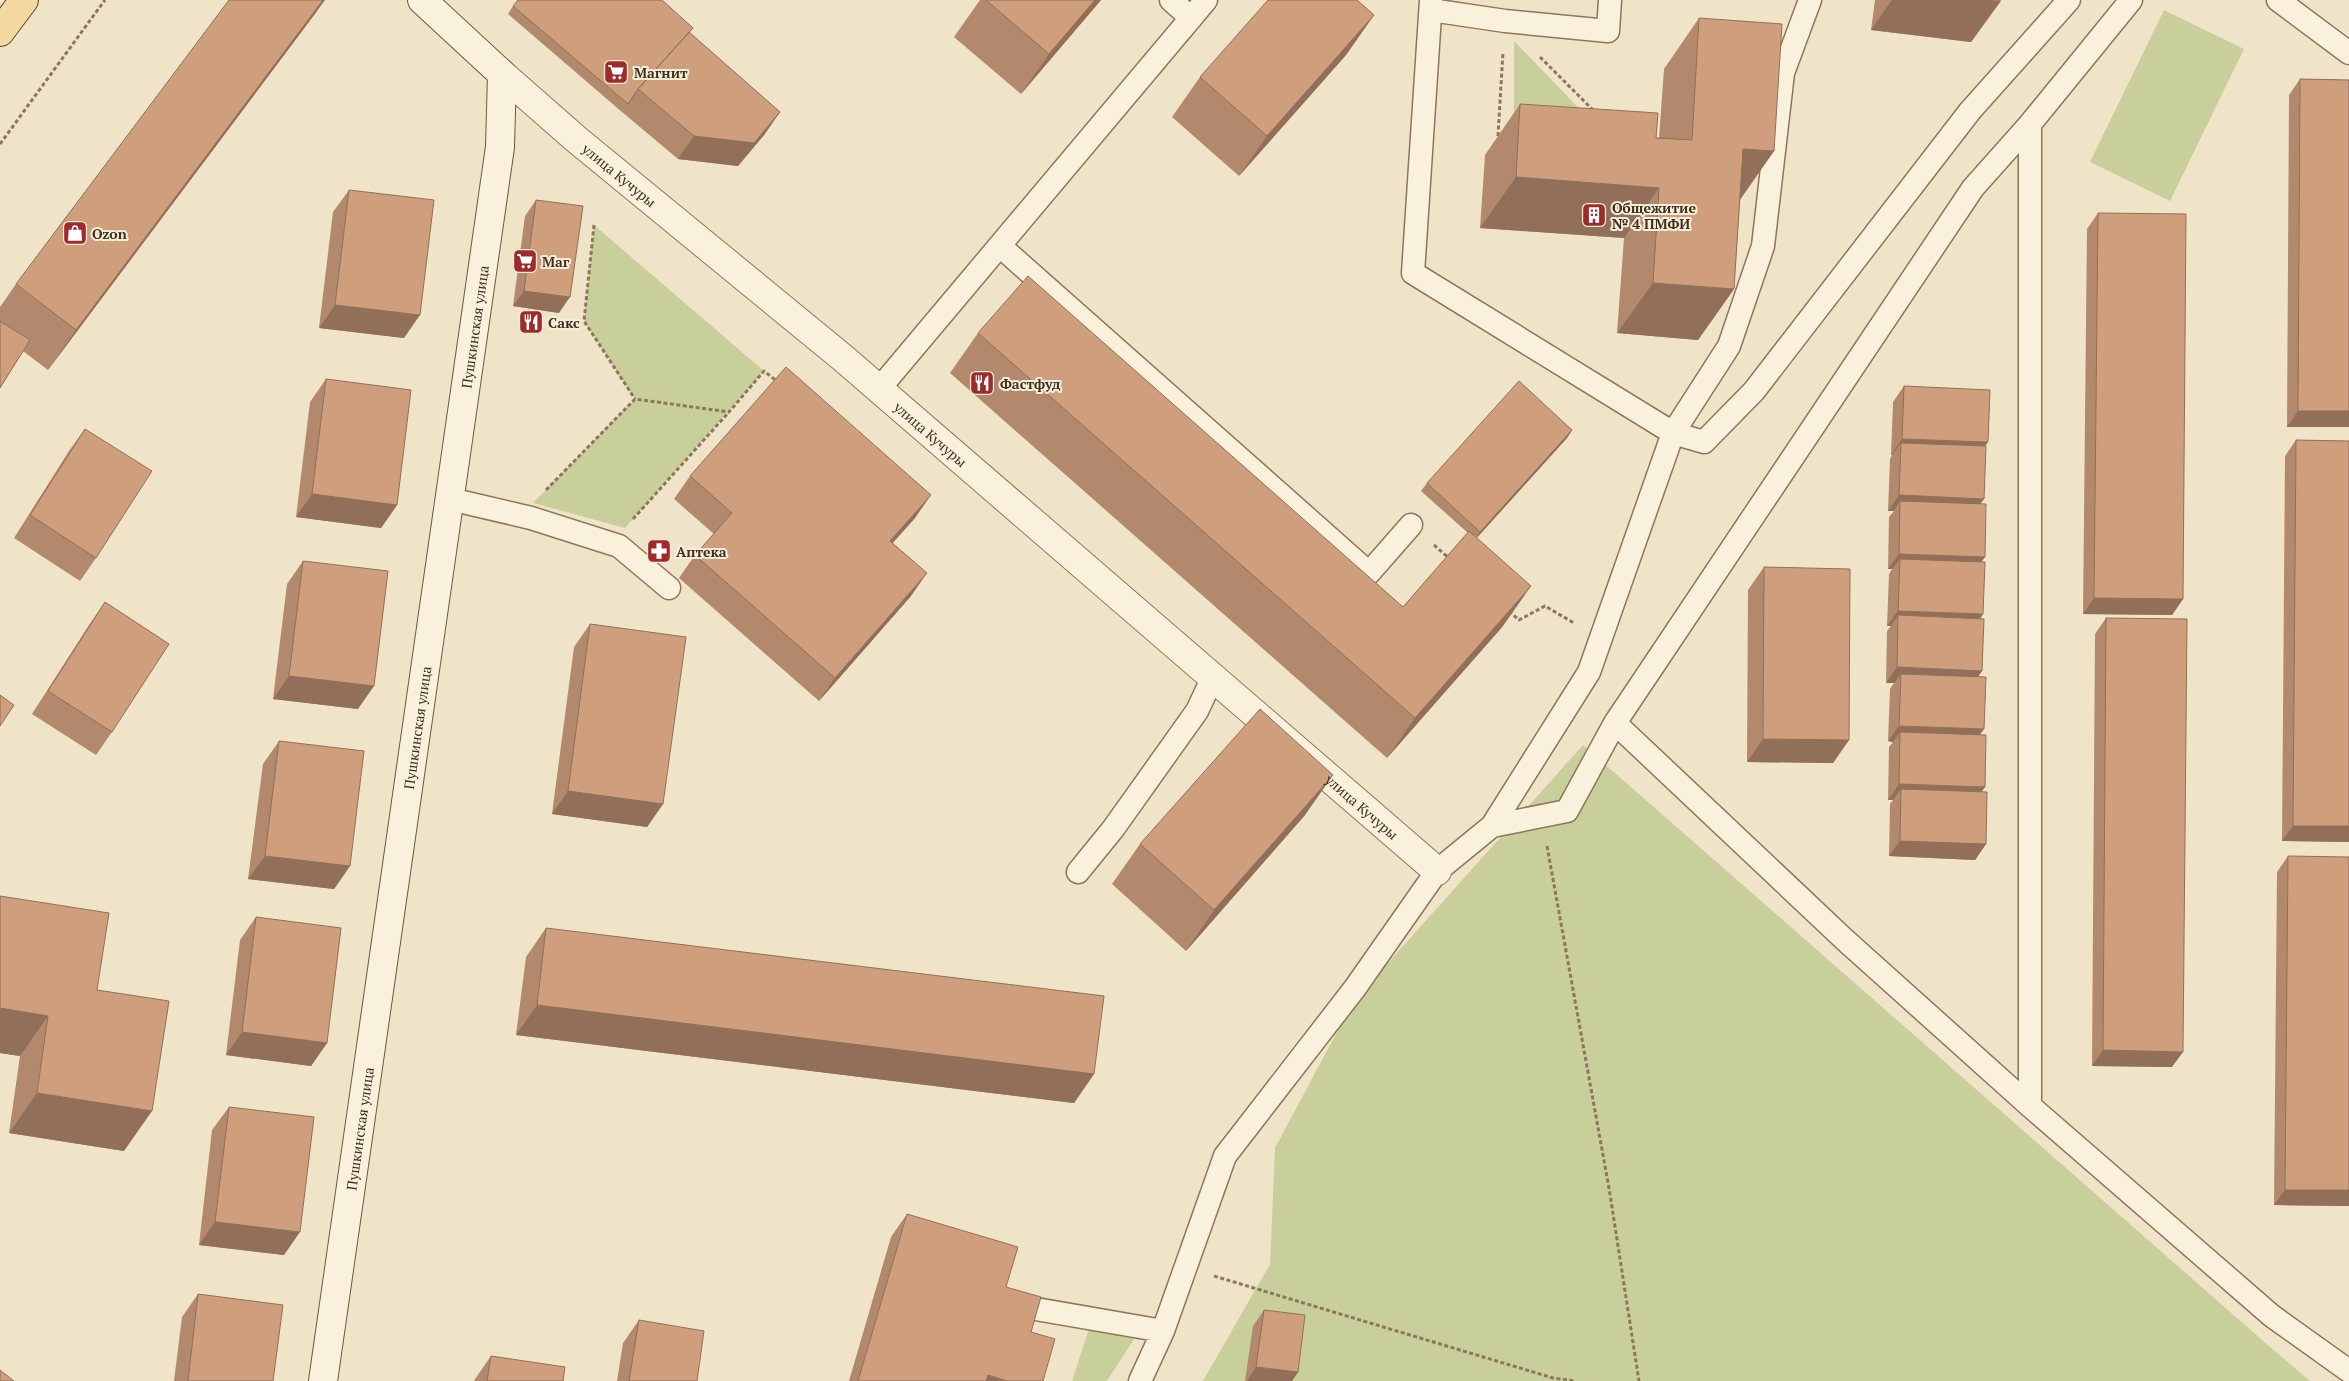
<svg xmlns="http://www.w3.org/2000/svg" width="2349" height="1381" font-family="'PT Serif',serif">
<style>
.green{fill:#c9cf9b}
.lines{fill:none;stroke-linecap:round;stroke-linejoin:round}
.lane-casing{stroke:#8d765c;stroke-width:25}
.street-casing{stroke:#8d765c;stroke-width:30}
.secondary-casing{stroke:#6f573f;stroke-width:30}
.primary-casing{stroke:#5b4430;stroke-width:30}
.path{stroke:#8d765c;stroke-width:3;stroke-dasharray:4 2.5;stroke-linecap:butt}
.lane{stroke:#faf1dc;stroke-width:22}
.street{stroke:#faf1dc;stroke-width:28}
.secondary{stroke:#faf1dc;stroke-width:28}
.primary{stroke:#f3d9a0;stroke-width:28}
.wall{fill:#b2896c}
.shaded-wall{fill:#916f58}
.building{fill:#cf9f7d;stroke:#916f58}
.labels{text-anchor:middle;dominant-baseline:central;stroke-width:4;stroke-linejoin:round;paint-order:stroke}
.poi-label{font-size:14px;font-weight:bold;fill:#3d2e20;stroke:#f7eed8;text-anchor:start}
.street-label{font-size:14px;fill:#3d2e20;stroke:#f7eed8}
</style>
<rect width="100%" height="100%" fill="#f0e4c8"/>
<!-- green -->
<path class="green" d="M2164,10l80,39 -74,152 -80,-39z
M1514,41l109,113 -109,-12z
M594,225l170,146 -139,157 -92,-25 102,-104 -51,-78z
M1583,745l694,608 33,28h-1107l67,-117 5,-116 78,-146z
M1089,1329l45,10 -27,42h-35z"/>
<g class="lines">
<defs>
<path id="lane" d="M1810,0l-27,73 -20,173 -34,100 -56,87 31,9 50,-51 216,-280 99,-111
M2278,0l71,53
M1431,10l74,11 103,10 2,-31
M1191,18l15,-18
M2030,124v982
M1000,246l369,327 42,-48
M879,389l312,-371 -20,-18
M450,499l81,19 88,28 50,42
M1615,723l230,217 185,166 242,210 77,55
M1492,826l75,-15 48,-88 358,-535 57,-64 101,-124
M1078,872l35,-43 84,-118 16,-34
M1007,1304l156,27
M1140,1381l23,-50 62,-175 130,-168 82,-117 55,-45 97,-154 84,-239 -260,-160 18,-273"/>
<g id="street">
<path id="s1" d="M502,74l74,65 267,219 594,513"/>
</g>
<g id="secondary">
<path id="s2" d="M323,1381l177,-1234 2,-73 -80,-74"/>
</g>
<path id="primary" d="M0,32l24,-32"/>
</defs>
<!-- lane casing -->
<use href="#lane" class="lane-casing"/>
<!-- street casing -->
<use href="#street" class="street-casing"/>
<!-- secondary casing -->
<use href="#secondary" class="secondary-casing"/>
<!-- primary casing -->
<use href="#primary" class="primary-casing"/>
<!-- path -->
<path class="path" d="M1540,57l54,54
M1498,136l5,-84
M0,144l105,-144
M594,225l-10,96 51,78
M546,490l89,-91 94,13 35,-41 14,11
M633,519l96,-107
M1434,545l16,14
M1509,611l10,9 26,-14 29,17
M1547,846l62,342 30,193
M1214,1276l339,102 22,3"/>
<!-- lane -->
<use href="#lane" class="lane"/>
<!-- street -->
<use href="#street" class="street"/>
<!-- secondary -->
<use href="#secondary" class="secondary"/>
<!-- primary -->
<use href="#primary" class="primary"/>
</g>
<!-- wall -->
<path class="wall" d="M980,0h121l-80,94 -67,-57z
M1875,0h125v2l-29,40 -100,-12z
M513,6l177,27 90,79 -16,23 -26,31 -60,-7 -56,-47 -114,-98z
M317,11l-269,359 -25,-19 -23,37v-81l16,-23z
M1374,15l-28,40 -107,121 -67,-59 28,-40z
M1699,18l75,133 -34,49 -6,89 -36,51 -81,-7 7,-95 -144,-10 5,-73 35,-51 139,34 5,-69z
M2300,79l49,1v347h-62l2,-332z
M349,190l55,148 -85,-10 14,-116z
M536,200l23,113 -46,-7 12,-90z
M2098,213l85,386 -11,16 -89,-1 4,-385z
M978,333l425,274 65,-74 -47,-42 6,-8 145,-53 -5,8 -91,100 27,88 -116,132 -437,-385z
M326,379l71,126 -16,23 -85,-11 14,-115z
M1904,386l81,60 -5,58 5,53 -4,5 2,52 -3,5 2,52 -4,5 6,53 -4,5 5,53 -4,5 5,52 -11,16 -86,-4 1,-52 3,-4h-5l1,-53 4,-5 -5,-1 2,-52 4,-6h-8l1,-52 4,-5h-4l2,-52 3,-5h-4l1,-52 5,-6h-6l2,-52 2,-4h-1l2,-53z
M85,429l11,129 -16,23 -66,-43 55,-87z
M2296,440l53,1v401l-67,-1 3,-385z
M690,476l225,42 -23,25 19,53 -92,105 -140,-123 16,-23 19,-21 -40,-35z
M303,561l55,148 -85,-10 14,-115z
M1764,567l85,173 -16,23 -86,-1 1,-172z
M105,602l7,130 -16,23 -64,-41 57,-89z
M2106,618l66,449 -80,-1 3,-432z
M590,624l73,180 -16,23 -95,-13 22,-167z
M279,741l71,125 -16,23 -86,-10 15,-115z
M1305,815l-119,136 -74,-67 28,-40z
M2288,856l61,350 -75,-1 3,-333z
M0,896l97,94 27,161 -115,-18 11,-77 -20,-3z
M256,917l71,126 -16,23 -85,-11 14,-115z
M546,928l548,146 -20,29 -558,-68 10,-78z
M229,1107l55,148 -85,-10 13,-115z
M907,1214l99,73 25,45 12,49h-194l42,-144z
M198,1294l75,87h-99l8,-64z
M1264,1310l34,62 -6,9h-47l8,-55z
M639,1320l58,61h-80l6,-38z
M491,1356l72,25h-89l1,-2z"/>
<!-- shaded-wall -->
<path class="shaded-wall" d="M323,0h2l-8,11 -269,359 28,-40z
M1095,0h6l-80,94 28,-40z
M1892,0h93l15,2 -29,40 -100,-12z
M1374,15l-28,40 -107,121 28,-40z
M780,112l-16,23 -26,31 -60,-7 16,-23z
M1743,149l31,2 -36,51z
M1516,177l143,11 -35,50 -144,-10z
M1653,283l81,6 -36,51 -81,-7z
M524,291l46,6 -11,16 -46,-7z
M335,305l85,10 -16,23 -85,-10z
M2298,411h51v16h-62z
M1572,430l-5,8 -92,102 5,-8z
M1902,439l86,3 -11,16 -76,-15 -9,12h-1z
M312,494l85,11 -16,23 -85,-11z
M931,495l-16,23 -41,46 16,-23z
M1899,495l85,4 -11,15 -73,-13 -6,10h-6z
M1899,554l86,3 -11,15 -74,-13 -8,10h-4z
M927,573l-16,23 -92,105 16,-23z
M1531,586l-28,40 -116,132 28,-40z
M2094,598l89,1 -11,16 -89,-1z
M1898,611l85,3 -11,16 -74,-15 -7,11h-4z
M1897,667l85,4 -11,16 -70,-13 -7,9h-8z
M289,676l85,10 -16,23 -85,-10z
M1899,726l85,3 -11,15 -73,-12 -7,10 -5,-1z
M1763,739l86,1 -16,23 -86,-1z
M1333,775l-28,40 -119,136 28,-41z
M1899,784l86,3 -11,15 -73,-13 -8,11h-5z
M568,791l95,13 -16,23 -95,-13z
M2293,826h56v16l-67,-1z
M1900,841l86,3 -11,16 -86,-4z
M265,856l85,10 -16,23 -86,-10z
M537,1005l557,69 -20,29 -558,-68z
M0,1008l48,8 -28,40 -20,-3z
M242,1032l85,11 -16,23 -85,-11z
M2103,1050l80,2 -11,15 -80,-1z
M37,1093l115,18 -28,40 -115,-18z
M2285,1190h64v16l-75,-1z
M215,1222l85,10 -16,23 -85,-10z
M1256,1367l42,5 -6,9h-45z
M988,1375l19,6h-23z"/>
<!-- building -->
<path class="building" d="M229,0h94l-247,330 -60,-46z
M518,0h144l31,28 -55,61 -10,15 -115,-98z
M986,0h109l-46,54z
M1268,0h89l17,15 -107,121 -67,-59z
M1985,0h15v2z
M1699,18l83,6 -8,127 -31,-2 -9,140 -81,-6 6,-95 -143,-11 4,-73 138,9 -2,25 36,2z
M689,32l91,80 -26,31 -60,-7 -56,-47z
M2300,79l49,1v331h-51z
M349,190l85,10 -14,115 -85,-10z
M536,200l47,6 -13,91 -46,-6z
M2098,213l88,1 -3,385 -89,-1z
M1028,276l375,331 66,-76 62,55 -116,132 -437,-385z
M0,321l30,19 -30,48z
M786,367l145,128 -41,46 37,32 -92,105 -140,-123 37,-42 -42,-37z
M326,379l85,11 -14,115 -85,-11z
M1519,381l53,49 -92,102 -53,-49z
M1904,386l86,4 -2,52 -86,-3z
M85,429l67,42 -56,87 -66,-43z
M2296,440l53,1v385h-56z
M1901,443l85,3 -2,53 -85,-4z
M1900,501l86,3 -1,53 -86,-3z
M1900,559l85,3 -2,52 -85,-3z
M303,561l85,10 -14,115 -85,-10z
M1764,567l86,2 -1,171 -86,-1z
M105,602l64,42 -57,88 -64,-41z
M1898,615l86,4 -2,52 -85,-4z
M2106,618l81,1 -4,433 -80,-2z
M590,624l96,13 -23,167 -95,-13z
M1901,674l85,3 -2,52 -85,-3z
M0,695l14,10 -14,21z
M1260,709l73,66 -119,135 -74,-66z
M1900,732l86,3 -1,52 -86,-3z
M279,741l85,10 -14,115 -85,-10z
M1901,789l86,3 -1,52 -86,-3z
M2288,856l61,1v333h-64z
M0,896l109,17 -12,77 72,11 -17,110 -115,-18 11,-77 -48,-8z
M256,917l85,11 -14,115 -85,-11z
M546,928l558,68 -10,78 -557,-69z
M229,1107l85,10 -14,115 -85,-10z
M907,1214l111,33 -12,40 35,10 -10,35 24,7 -12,42h-36l-19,-6 -2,6h-128z
M198,1294l85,11 -10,76h-85z
M1264,1310l41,5 -7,57 -42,-5z
M639,1320l65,11 -7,50h-68z
M491,1356l74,11 -2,14h-76z
M0,1370l14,11h-14z"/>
<!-- icons -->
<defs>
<symbol id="supermarket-square" viewBox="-11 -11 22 22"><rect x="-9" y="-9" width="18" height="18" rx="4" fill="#9e2a2b" stroke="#f7eed8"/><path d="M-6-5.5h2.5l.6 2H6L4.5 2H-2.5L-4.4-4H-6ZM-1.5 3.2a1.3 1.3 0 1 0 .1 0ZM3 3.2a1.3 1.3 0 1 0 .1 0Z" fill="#fff"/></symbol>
<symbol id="building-square" viewBox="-11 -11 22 22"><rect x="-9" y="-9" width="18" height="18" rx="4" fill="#9e2a2b" stroke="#f7eed8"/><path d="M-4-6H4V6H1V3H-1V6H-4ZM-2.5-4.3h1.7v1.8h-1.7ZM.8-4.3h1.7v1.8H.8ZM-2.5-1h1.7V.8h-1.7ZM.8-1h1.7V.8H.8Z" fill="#fff"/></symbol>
<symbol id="shop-square" viewBox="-11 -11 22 22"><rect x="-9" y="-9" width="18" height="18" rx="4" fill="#9e2a2b" stroke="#f7eed8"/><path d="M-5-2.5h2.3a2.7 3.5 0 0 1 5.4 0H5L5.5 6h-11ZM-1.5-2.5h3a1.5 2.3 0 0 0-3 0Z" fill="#fff"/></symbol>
<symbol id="restaurant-square" viewBox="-11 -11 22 22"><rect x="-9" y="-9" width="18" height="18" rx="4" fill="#9e2a2b" stroke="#f7eed8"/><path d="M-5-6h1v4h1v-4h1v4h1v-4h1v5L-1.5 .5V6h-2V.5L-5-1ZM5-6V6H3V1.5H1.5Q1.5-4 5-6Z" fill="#fff"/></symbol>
<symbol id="pharmacy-square" viewBox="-11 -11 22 22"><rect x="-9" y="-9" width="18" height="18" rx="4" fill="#9e2a2b" stroke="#f7eed8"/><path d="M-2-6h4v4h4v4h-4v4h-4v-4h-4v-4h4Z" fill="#fff"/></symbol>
</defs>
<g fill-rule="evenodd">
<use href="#supermarket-square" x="602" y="58" width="28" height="28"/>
<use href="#building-square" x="1580" y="201" width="28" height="28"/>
<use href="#shop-square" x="61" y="219" width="28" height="28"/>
<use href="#supermarket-square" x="511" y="247" width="28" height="28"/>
<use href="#restaurant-square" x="517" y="308" width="28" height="28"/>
<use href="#restaurant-square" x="968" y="369" width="28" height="28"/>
<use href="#pharmacy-square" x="645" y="537" width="28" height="28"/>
</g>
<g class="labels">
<!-- poi labels -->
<g class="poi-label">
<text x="634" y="72">Магнит</text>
<text x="1612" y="207">Общежитие<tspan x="1612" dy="16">№ 4 ПМФИ</tspan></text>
<text x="92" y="233">Ozon</text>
<text x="542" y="261">Маг</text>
<text x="548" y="322">Сакс</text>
<text x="1000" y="383">Фастфуд</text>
<text x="676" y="551">Аптека</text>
</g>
<!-- street labels -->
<g class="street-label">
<text stroke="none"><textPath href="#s1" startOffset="155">улица Кучуры</textPath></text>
<text stroke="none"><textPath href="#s2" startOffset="1065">Пушкинская улица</textPath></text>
<text stroke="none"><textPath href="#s1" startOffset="560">улица Кучуры</textPath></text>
<text stroke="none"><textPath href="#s2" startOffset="660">Пушкинская улица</textPath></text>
<text stroke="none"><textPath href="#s1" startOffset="1130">улица Кучуры</textPath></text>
<text stroke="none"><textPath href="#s2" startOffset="255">Пушкинская улица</textPath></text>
</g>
</g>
</svg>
